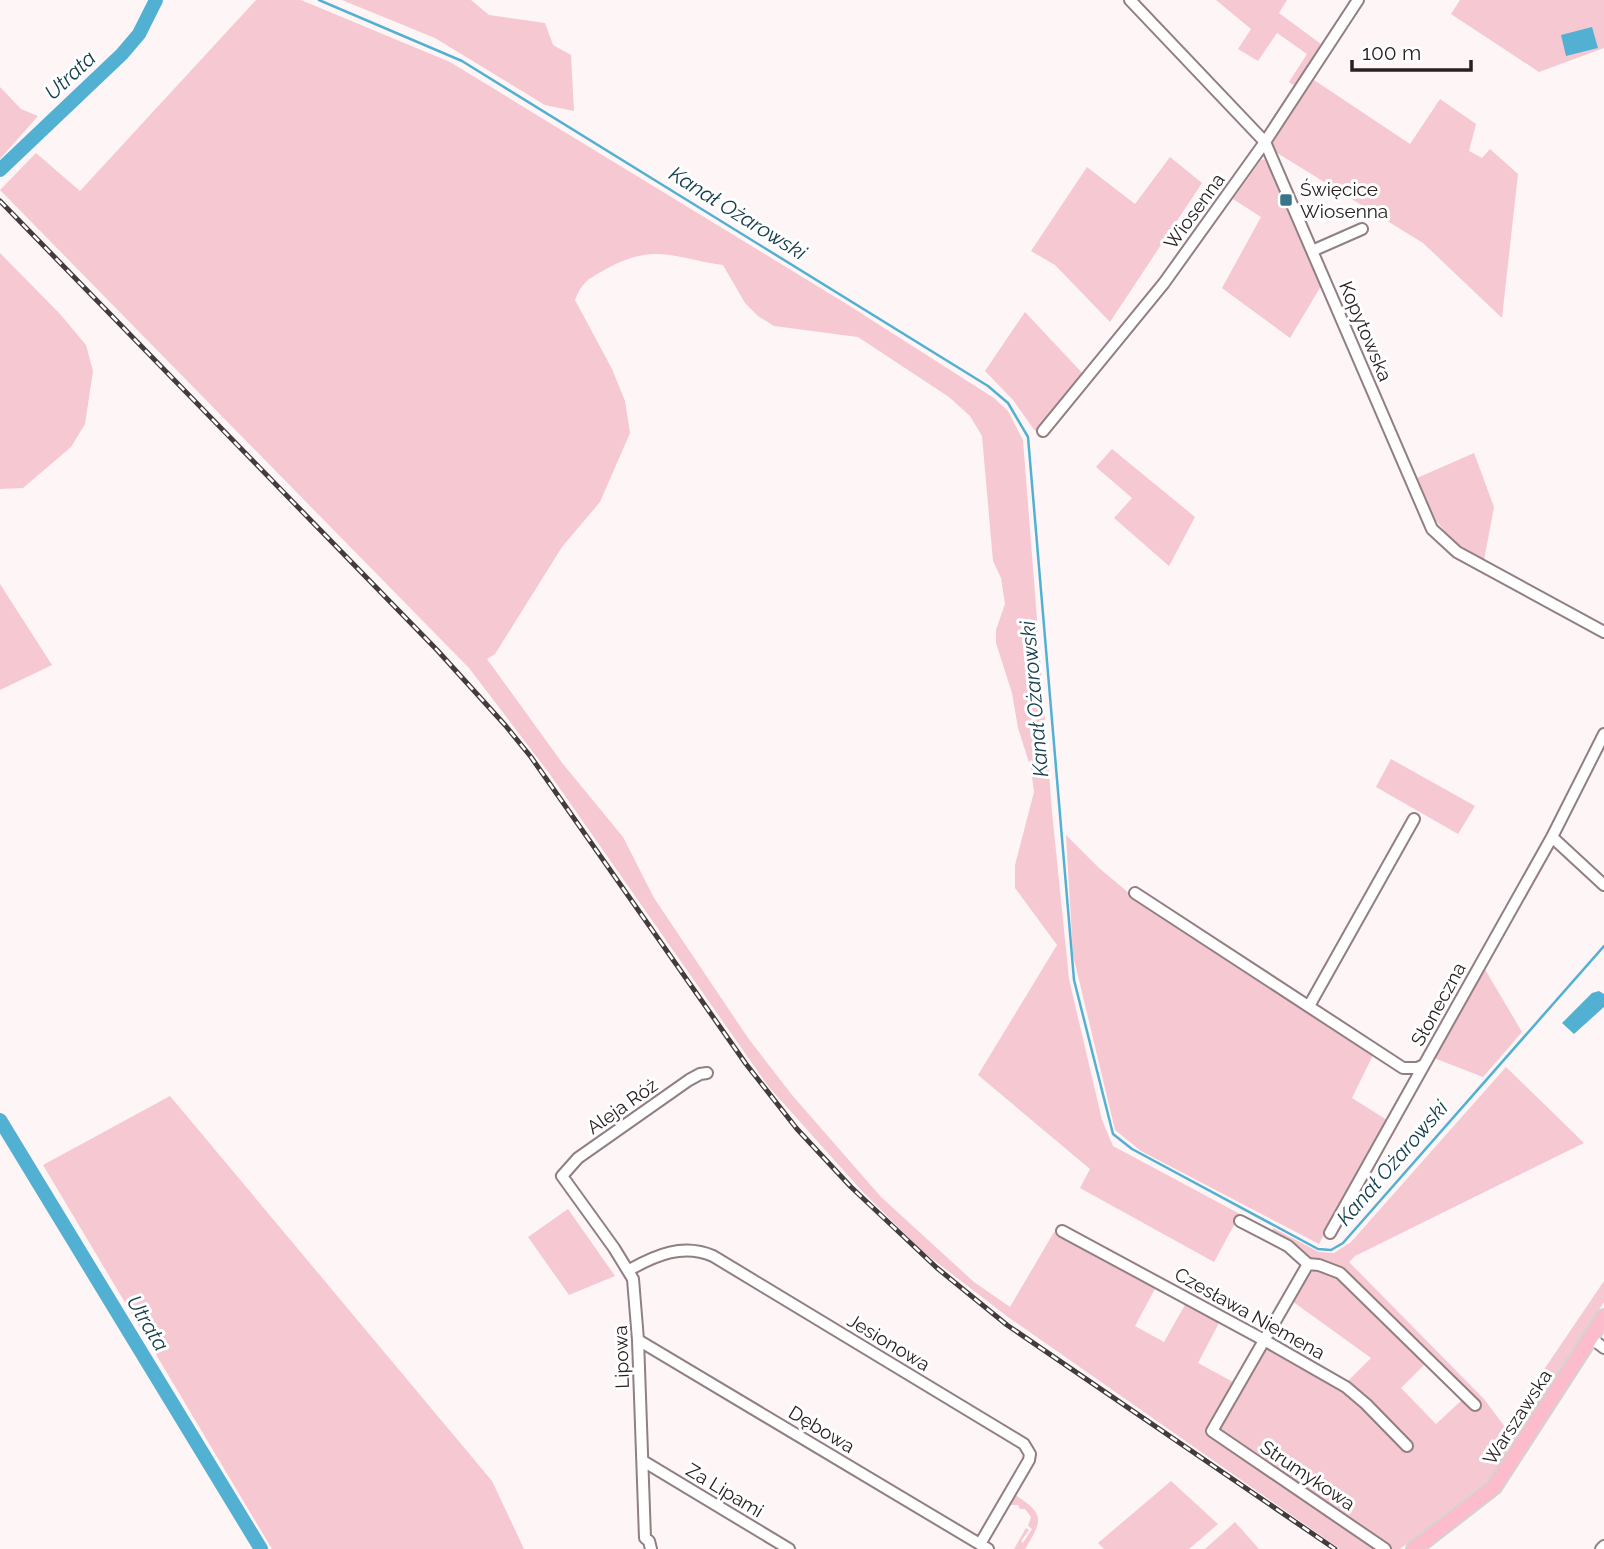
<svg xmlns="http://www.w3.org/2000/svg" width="1604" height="1549" font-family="Raleway,sans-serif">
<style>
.green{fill:#f6c8d1}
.water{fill:#52b1d2}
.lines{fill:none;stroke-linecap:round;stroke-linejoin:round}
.stream{stroke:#52b1d2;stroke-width:2.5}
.river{stroke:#52b1d2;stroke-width:14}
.minor-casing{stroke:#917f82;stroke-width:14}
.major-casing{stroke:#d4d3d3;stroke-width:18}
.minor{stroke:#fff;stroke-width:10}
.major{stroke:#fcbccb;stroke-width:14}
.rail-casing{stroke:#433c3d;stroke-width:5}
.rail{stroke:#fff;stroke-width:2.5;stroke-dasharray:8;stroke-linecap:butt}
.poi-dot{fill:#37758b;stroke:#fff;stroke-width:2.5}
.labels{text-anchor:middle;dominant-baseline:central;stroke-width:6;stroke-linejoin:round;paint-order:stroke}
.poi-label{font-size:19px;fill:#282122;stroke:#fff;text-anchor:start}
.street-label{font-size:19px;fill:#282122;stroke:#fff}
.water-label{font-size:21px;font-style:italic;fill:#133e4c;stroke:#fff}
</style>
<rect width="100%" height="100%" fill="#fef5f7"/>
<!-- green -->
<path class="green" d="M256,0h45l149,62 395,241 149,95 14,13 15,29 29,372 17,167 33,141 11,26 127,68 -26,48 -134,-74 10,-19 -112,-94 79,-130 -42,-57v-23l19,-73 -3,-23 -13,-41 -6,-35 -16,-50v-13l9,-26 -4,-26 -8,-17 -11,-125 -12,-20 -21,-19 -91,-60 -84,-11 -16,-10 -13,-13 -22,-38c-47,-6 -67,-23 -115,3 -19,11 -25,12 -33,32l37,69 13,32 5,32 -30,69 -38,45 -67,107 -8,5 76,105 60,73 31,61 94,140 44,57 89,102 93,85 36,25 44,-75 102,55 -21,39 29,16 22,-39 34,18 -22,42 37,20 -29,51 170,115h-36l-332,-232 -86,-66 -61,-61 -93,-104 -219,-313 -80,-105 -469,-478 36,-37 44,38z
M342,0h129l18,15 56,8 8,22 18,10 3,56 -29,-6 -110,-67z
M1216,0h71l-8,13 42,31 -26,42 -6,-4 18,-28 -30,-21 -19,28 -20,-12 13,-20z
M1460,0h144v48l-65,24 -88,-58z
M1314,80l96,64 30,-45 36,25 -7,27 13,7 8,-9 28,25 -16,144 -79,-75 -149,-92 -2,-12z
M0,87l21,22 17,7 -38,43z
M1170,157l32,26 -92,139 -55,-57 -24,-14 56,-84 48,37z
M1266,159l4,4 51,123 -31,52 -68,-50 39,-71 -28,-18 28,-39z
M0,253l60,61 26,31 7,26 -8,53 -14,23 -48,41 -23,1z
M1025,312l60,64 -50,55 -22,-31 -28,-29z
M1112,449l83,68 -26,49 -55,-48 18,-20 -36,-31z
M1474,453l20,54 -10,53 -31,-19 -26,-31 -10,-32z
M0,584l52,81 -52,25z
M1391,759l84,47 -17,28 -82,-47z
M1066,835l33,33 31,26 244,159 -22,45 35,22 -68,124 -178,-93 -26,-21 -42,-175z
M1483,966l39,66 -39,45 -49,-19z
M1506,1067l78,76 -229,113 -6,6 135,137 21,28 99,-146v21l-109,173 -95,74h-13l-169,-118 52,-94 77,45 24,-24 -79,-57 18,-29 9,-3 19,9 89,84 -26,26 35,36 27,-25 10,13 5,-5 -139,-137 -28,-8 -40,-28 2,-6 46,24 15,1 17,-11z
M170,1096l322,385 32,68h-252l-229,-384z
M568,1209l47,67 -46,19 -41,-58z
M1171,1481l47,43 -29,25h-85l-6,-6z
M1012,1493c31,20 33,24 13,56h-11l12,-21 3,2 -8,11 2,2 9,-14 -4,-3 3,-9 -6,-8h-5l-2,-4h-10z
M1235,1522l24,27h-54z"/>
<!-- water -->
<path class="water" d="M1592,27l6,21 -32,8 -5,-21z
M1599,991l5,3v13l-30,27 -12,-11 30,-30z"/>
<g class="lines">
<!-- stream -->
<path class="stream" d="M319,0l143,61 526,325 20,17 20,34 46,543 39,154 19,15 186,100 13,1 12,-7 261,-297"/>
<!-- river -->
<path class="river" d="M0,170l122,-116 17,-20 17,-34
M0,1120l261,429"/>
<defs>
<path id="minor" d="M1130,0l135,142 167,387 25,23 147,80
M1312,251l50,-22
M1043,431l121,-148 101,-141 93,-142
M1552,837l52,48
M1135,893l268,175h14l7,-3 128,-228 52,-103
M1309,1006l105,-187
M1240,1221l48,25 20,18 11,1 21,8 135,132
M1062,1231l202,109 82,47 20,17 41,42
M1330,1233l94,-168
M1308,1264l-96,167 173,118
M629,1270c27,-15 54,-27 84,-14l311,188 6,10 -1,6 -49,84
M1591,1338l13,10
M638,1340l350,209
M643,1461l146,88
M651,1549l-2,-8 -4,-3 -7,-198 -5,-61 -19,-31 -52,-72 16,-18 111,-78 11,-6 7,-1
M1601,1549l3,-3"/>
<path id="major" d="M1414,1549l80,-62 110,-170"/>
</defs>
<!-- minor casing -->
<use href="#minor" class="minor-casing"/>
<!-- major casing -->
<use href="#major" class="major-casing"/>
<!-- minor -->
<use href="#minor" class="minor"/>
<!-- major -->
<use href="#major" class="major"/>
<defs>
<path id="rail" d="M0,201l437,449 68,75 26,32 215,307 51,65 54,58 86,81 70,57 328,224"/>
</defs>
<!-- rail casing -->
<use href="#rail" class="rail-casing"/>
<!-- rail -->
<use href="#rail" class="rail"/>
</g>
<!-- markers -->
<rect class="poi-dot" x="1279" y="193" width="14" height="14" rx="3.5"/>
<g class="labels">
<!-- poi labels -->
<g class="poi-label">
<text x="1300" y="189">Święcice<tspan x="1300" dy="22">Wiosenna</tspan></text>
</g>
<!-- street labels -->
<g class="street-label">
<text transform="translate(1194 211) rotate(-54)">Wiosenna</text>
<text transform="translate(1366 331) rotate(67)">Kopytowska</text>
<text transform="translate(1438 1004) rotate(-61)">Słoneczna</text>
<text transform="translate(622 1106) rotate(-35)">Aleja Róż</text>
<text transform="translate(1250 1313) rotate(29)">Czesława Niemena</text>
<text transform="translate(889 1342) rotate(31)">Jesionowa</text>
<text transform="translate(621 1357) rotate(-92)">Lipowa</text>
<text transform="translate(1517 1417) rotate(-57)">Warszawska</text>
<text transform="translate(822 1429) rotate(31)">Dębowa</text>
<text transform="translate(1308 1475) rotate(34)">Strumykowa</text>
<text transform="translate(725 1490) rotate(31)">Za Lipami</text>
</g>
<!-- water labels -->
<g class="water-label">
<text transform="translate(70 75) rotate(-43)">Utrata</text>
<text transform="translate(738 213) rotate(32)">Kanał Ożarowski</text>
<text transform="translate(1034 699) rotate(-95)">Kanał Ożarowski</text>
<text transform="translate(1392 1163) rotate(-49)">Kanał Ożarowski</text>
<text transform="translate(148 1323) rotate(59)">Utrata</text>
</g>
</g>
<!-- scale -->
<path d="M1352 60v10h119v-10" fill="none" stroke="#282122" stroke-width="3.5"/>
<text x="1362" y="60" font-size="21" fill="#282122" stroke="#ffffff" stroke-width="5" paint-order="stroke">100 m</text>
</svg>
